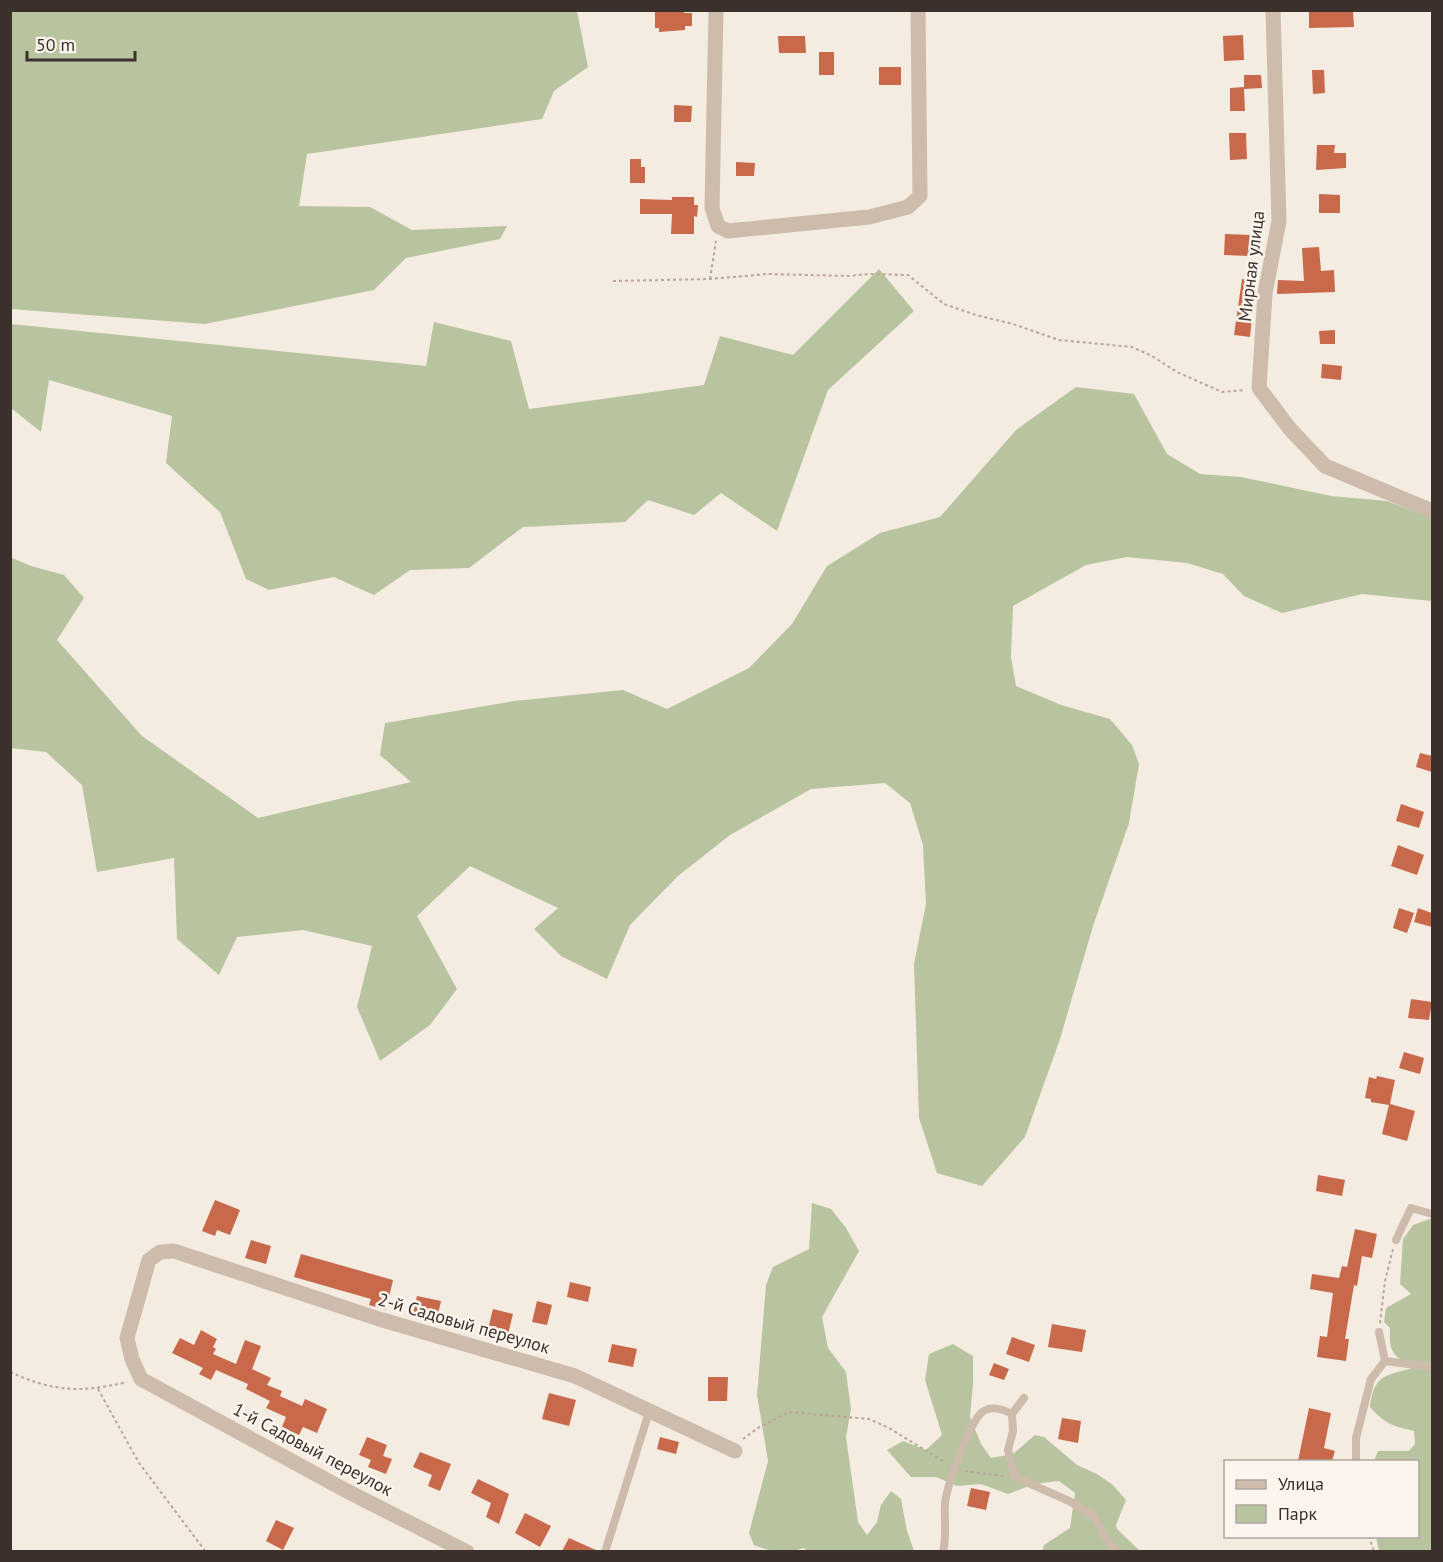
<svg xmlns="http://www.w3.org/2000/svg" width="1443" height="1562" font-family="'PT Sans',sans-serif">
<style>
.green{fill:#b8c4a0}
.building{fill:#c8694b}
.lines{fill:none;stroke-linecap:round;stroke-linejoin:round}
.path{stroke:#b9a596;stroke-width:2;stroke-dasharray:3 3;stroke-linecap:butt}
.service{stroke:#cdbbac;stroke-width:8}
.minor{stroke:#cdbbac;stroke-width:15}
.labels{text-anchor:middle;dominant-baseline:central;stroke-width:5;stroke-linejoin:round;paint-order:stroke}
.street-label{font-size:18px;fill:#3b302b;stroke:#fbf5ee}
</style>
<rect width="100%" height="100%" fill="#f4ebe1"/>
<!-- green -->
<path class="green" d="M10,11h567l11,56 -34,24 -12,28 -235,35 -8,52 71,1 42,23 95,-4 -7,13 -94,19 -32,32 -169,34 -194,-15z
M879,269l35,42 -86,79 -51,141 -56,-38 -27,22 -46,-15 -23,22 -102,5 -54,41 -59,2 -36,25 -40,-18 -65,13 -23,-11 -26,-67 -54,-49 6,-47 -123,-36 -8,52 -30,-24v-84l415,42 8,-44 77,19 18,68 175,-24 16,-49 73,19z
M1076,387l58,7 33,60 33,20 41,3 90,19 56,5 45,17v83l-70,-7 -80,19 -38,-17 -21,-22 -36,-11 -60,-6 -41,8 -73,41 -2,51 5,29 45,19 49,14 22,26 7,19 -10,59 -36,103 -33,113 -35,98 -43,49 -45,-13 -18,-55 -5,-154 12,-60 -3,-59 -13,-42 -25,-20 -74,6 -81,46 -52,41 -48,49 -23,54 -46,-23 -27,-27 24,-21 -88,-42 -53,50 40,73 -27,36 -50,36 -23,-54 15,-61 -69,-16 -66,7 -18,38 -42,-36 -3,-81 -77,14 -15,-87 -36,-33 -35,-4 -1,-191 21,9 33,9 20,23 -27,42 85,96 116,82 153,-36 -31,-27 5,-32 129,-22 109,-11 44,19 82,-41 43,-44 35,-58 53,-33 60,-16 76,-87z
M812,1203l19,6 15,19 13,23 -37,66 6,31 18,24 5,37 -5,28 12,85 9,13 10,-13 4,-17 10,-14 10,8 6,32 7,20 -106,1 -4,-4c-17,6 -33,4 -50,-3l-5,-12 19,-72 -11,-66 9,-110 7,-18 36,-18z
M1432,1218v328l-2,5h-51l-3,-14 42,-1v-74l-44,-1 4,-10h31l6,-7 -1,-13c-21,-5 -29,-7 -44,-24 4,-32 14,-31 42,-39 -19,-15 -23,-13 -22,-40l-6,-6 2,-14 25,-14 -11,-10 3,-45 10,-14z
M953,1344l20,12v27l-3,34 11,27 10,14 22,-4 22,-19 9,2 33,28 20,9 16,11 13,15 -10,25 1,4 23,22h-98l2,-6 26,-17 5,-35 -16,-12 -25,3 -26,10 -27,-10 -24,2 -21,-9h-25l-24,-27 16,-9 23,9 16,-15 -17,-55 4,-26z"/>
<!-- building -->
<path class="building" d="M655,10h29v3h8v13h-7v4l-26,2v-4h-4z
M1309,10l44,1 1,16 -45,1z
M1243,35l1,25 -20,1 -1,-25z
M778,36h27l1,17h-27z
M819,52h15v23h-15z
M879,67h22v18h-22z
M1312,70h12l1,23 -12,1z
M1244,75h17l1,13 -18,1 1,22h-15v-23l14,-1z
M674,105l18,1 -1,16h-17z
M1229,133h17l1,26 -17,1z
M1317,145h18l-1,8h12v15l-30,2z
M630,159h11v8h4v16h-15z
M736,162l19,1 -1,13h-18z
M1319,194l21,1v18h-21z
M672,197h22v8h4l-1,12 -3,-1v18h-23l1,-20h-32v-15l32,1z
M1225,234l25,1 -1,21 -25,-1z
M1319,247l2,24 13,-1 1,22 -58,2 1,-14 26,1 -2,-33z
M1242,279l13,2 -6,36 3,1 -2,19 -16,-2z
M1335,330v14h-15l-1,-13z
M1322,364l20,2 -1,14 -20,-2z
M1420,753l12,3v16l-16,-5z
M1401,804l23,8 -5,16 -23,-7z
M1398,845l26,10 -7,20 -26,-9z
M1399,908l15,5 -7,20 -14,-5z
M1418,908l14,5v14l-18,-5z
M1411,999l21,3 -3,18 -21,-2z
M1404,1052l20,6 -4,16 -21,-6z
M1377,1076l18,4 -5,24 25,7 -8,30 -25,-7 7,-29 -18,-3v-3l-6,-1 4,-21 7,2z
M1318,1175l27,5 -3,16 -26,-5z
M215,1200l25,10 -10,25 -13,-5 -2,6 -13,-5z
M1355,1229l22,5 -5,24 -10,-2 -5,30 -3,-1 -9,54h4l-3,22 -29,-4 3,-21 7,1 6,-44 -23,-4 2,-15 27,4 3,-12 5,1z
M251,1240l20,6 -5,18 -21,-6z
M301,1254l92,26 -7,30 -17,-5 2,-6 -77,-22z
M570,1282l21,5 -3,15 -21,-5z
M417,1296l24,5 -4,18 -24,-5z
M537,1301l15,4 -5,20 -15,-3z
M493,1309l20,5 -5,20 -20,-5z
M1052,1324l34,6 -4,22 -34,-5z
M201,1330l16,9 -4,8 3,2 -3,5 23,10 9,-24 16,6 -9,23 19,9 -4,7 15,6 -2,5 22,10 3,-7 22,10 -10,24 -14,-6 -4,8 -17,-8 4,-10 -20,-9 4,-7 -24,-12 2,-5 -32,-14 -5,10 -12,-6 4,-6 -31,-15 8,-15 14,7z
M1012,1337l23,8 -6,17 -23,-8z
M612,1344l25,5 -4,18 -25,-5z
M994,1363l15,6 -5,11 -15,-5z
M708,1377h20l-1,24h-19z
M549,1393l27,7 -7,26 -27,-7z
M1309,1408l22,5 -7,35 11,3 -3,10h-34z
M1062,1418l19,3 -3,22 -20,-4z
M367,1437l20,8 -4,11 9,3 -6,15 -18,-7 3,-7 -12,-5z
M660,1437l19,5 -3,12 -19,-5z
M420,1452l31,12 -11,27 -12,-5 4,-11 -19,-8z
M478,1479l31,15 -10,30 -13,-7 5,-14 -20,-10z
M971,1488l19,4 -4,18 -19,-4z
M525,1513l26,13 -11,21 -25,-14z
M276,1520l18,8 -11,22 -17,-9z
M569,1538l29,13h-36z"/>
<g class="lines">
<!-- path -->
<path class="path" d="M710,279l6,-38
M613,281l97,-2 57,-5 82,2 20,-2 39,1 36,29 32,11 37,9 46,16 73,7 20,9 25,16 45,20 22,-2
M1380,1323l5,-42 8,-32
M10,1372c44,20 71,21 117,10
M98,1389l41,74 67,89
M743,1439l15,-11 31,-16 80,7 20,9 57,35
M965,1471l39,5
M1369,1536l5,16"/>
<!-- service -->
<path class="service" d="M1396,1240l15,-32 21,6
M1379,1332l6,29
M1012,1414l1,17 -5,19 7,27 54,24 25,15 8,16 14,20
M1356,1462v-24l15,-59 14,-18 47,6
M605,1552l44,-140
M943,1552c4,-16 1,-31 2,-47 0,-16 25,-81 36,-92 9,-8 22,-4 31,1l12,-16"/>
<!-- minor -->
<path class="minor" d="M716,10l-4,198 6,18 10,5 141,-14 39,-10 12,-11 -2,-186
M1273,10l6,211 -14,72 -6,95 31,41 35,37 107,45
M467,1552l-122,-62 -204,-111 -9,-20 -5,-21 22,-78 11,-8 14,-1 205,68 196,57 160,75"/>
</g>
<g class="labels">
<!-- street labels -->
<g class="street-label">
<text transform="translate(1251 266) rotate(-83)">Мирная улица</text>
<text transform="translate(464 1323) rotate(16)">2-й Садовый переулок</text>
<text transform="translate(313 1449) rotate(28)">1-й Садовый переулок</text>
</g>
</g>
<!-- border -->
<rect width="1443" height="1562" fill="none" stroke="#3b302b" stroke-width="24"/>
<!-- legend -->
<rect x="1224" y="1460" width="195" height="78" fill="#fbf5ee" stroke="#aea6a0" stroke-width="1.5"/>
<rect x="1236" y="1480" width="30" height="9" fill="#cdbbac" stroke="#aea6a0" stroke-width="1.5"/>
<text x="1278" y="1490" font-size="18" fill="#3b302b">Улица</text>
<rect x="1236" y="1505" width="30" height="18" fill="#b8c4a0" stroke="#aea6a0" stroke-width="1.5"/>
<text x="1278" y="1520" font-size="18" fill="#3b302b">Парк</text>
<!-- scale -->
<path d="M27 51v9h108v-9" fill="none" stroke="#3b302b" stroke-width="3"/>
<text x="36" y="51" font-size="18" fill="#3b302b" stroke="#fbf5ee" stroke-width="4.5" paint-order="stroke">50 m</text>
</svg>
